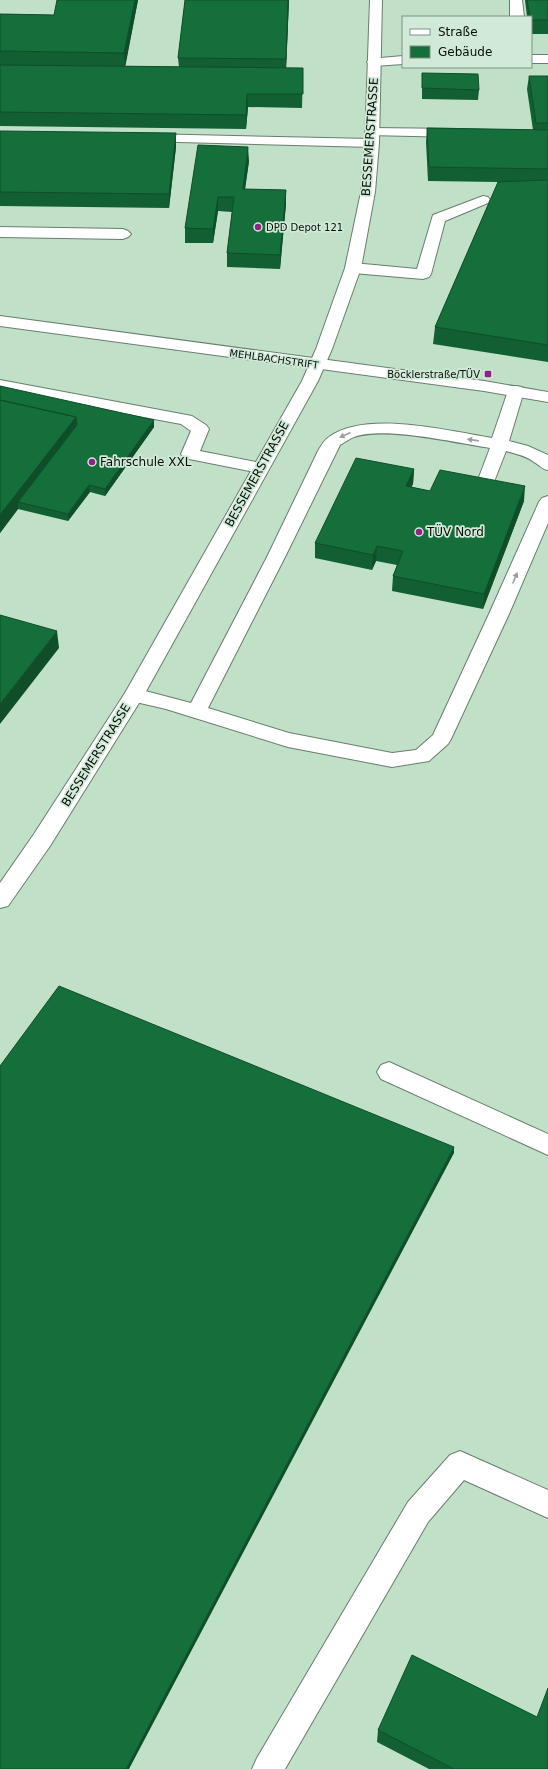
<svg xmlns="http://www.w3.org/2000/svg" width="548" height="1769" font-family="'DejaVu Sans',sans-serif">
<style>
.built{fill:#c1e0c8;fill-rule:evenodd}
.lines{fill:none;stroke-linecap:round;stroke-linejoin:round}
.lane-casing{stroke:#697e6e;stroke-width:2}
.street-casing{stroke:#697e6e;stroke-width:2}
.secondary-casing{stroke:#697e6e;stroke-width:2}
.lane{fill:#fff;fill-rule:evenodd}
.street{fill:#fff;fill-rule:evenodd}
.secondary{fill:#fff;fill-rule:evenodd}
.wall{fill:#125f33}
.shaded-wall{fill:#0f4e29}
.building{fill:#156f3b;stroke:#0f4e29}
.oneway{fill:#9c9f9d}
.poi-dot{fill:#902285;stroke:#d1e9d7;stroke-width:1.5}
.labels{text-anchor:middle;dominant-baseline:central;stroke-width:3.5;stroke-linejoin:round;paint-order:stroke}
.far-poi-label{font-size:10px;fill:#070e09;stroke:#d1e9d7;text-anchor:start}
.far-street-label{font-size:10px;fill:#070e09;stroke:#d1e9d7}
.street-label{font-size:12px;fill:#070e09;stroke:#d1e9d7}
.poi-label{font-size:12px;fill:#070e09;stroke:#d1e9d7;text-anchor:start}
</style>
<rect width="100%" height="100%" fill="#d1e9d7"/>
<!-- built -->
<path class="built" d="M0,0h548v1769h-548zM403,17h128v50h-128z"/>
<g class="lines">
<defs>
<path id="lane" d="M510,0h12l2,17h-14z
M531,55h17v8h-17z
M403,56v8l-29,2 -5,-1 -2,-3 2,-3z
M373,128l84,1 5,1 2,3 -2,3 -5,1 -89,-2 -2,-3 2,-3z
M146,134l226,5 5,1 2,3 -2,3 -5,1 -231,-6 -2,-3 2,-3z
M483,196l5,1 2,3 -2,3 -43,18 -14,53 -2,3 -6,2 -70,-6 -6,-2 -2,-3 2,-3 6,-2 64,6 16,-54z
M0,227l123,2 5,2 3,3 -3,3 -5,2 -123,-2z
M0,380l192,36 14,9 3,4 -9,22 66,13 3,4 -3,4 -6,1 -76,-15 -3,-4 10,-23 -10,-7 -181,-34z
M516,386l6,1 2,4 -15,50 19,5 20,9v15c-7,-1 -8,-5 -14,-8 -8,-6 -18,-8 -28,-11l-18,46 -6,1 -6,-1 -3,-4 17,-45c-34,-5 -105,-22 -136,-11 -5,2 -9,5 -14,8l-55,112 -77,151 81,25 103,20 24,-3 17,-15 56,-121 50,-112 3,-4 6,-2v27l-39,91 -58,125 -3,5 -19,17 -37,6 -104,-20 -122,-38 -39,-9 -3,-5 3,-5 7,-2 57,15 76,-146 51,-106c3,-5 6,-11 11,-14 38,-27 119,-6 163,1l16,-47 2,-4z
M389,1062l159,72v21l-167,-76 -4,-7 4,-7z
M460,1451l88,39v28l-84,-38 -36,42 -143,247h-33l5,-11 151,-256 42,-47z"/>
<path id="street" d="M370,0h12l-3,143 -4,49 -14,76 -29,81 -14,32 -174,314 -94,151 -42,60 -8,2v-25l34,-49 91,-141 177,-312 14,-32 29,-81 16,-76 4,-49z"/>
<path id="secondary" d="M0,316l484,65 64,11v10l-64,-11 -484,-65z"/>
</defs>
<!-- lane casing -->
<use href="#lane" class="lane-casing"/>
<!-- street casing -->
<use href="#street" class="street-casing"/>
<!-- secondary casing -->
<use href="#secondary" class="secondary-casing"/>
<!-- lane -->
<use href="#lane" class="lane"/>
<!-- street -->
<use href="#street" class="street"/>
<!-- secondary -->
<use href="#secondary" class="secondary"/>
</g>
<!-- wall -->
<path class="wall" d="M138,0l-13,66 54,1 -1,-9 7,-58h104l-3,68h17l-1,40 -54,-1 -2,22 -246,-3v-112l54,1z
M525,0h23v34h-17v-17h-4z
M422,73l57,17 -1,10 -56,-1z
M529,76h19v286l-115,-18 2,-17 63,-145 -70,-1 -2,-39 1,-14 106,2 -6,-41z
M0,131l176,16 -7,61 -169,-2z
M249,161l-4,28 41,1v14l-6,65 -53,-2v-14l5,-41 -14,-1 -5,32h-28v-15z
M0,386l154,41 -49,69 -15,-4 -22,29 -50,-12 -18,24z
M414,469l-1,15 -2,3 19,4 94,10 -41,108 -91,-18 1,-15 4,-11 -21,-4 -4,9 -57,-12v-15z
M537,1717l11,52h-119l-52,-27 1,-12z"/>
<!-- shaded-wall -->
<path class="shaded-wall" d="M135,0h3l-13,68 -1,-15z
M288,0h1l-3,72v-13z
M247,94l1,13 -2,22v-14z
M176,133v14l-7,61v-14z
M248,147l1,14 -6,42v-14z
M286,190v14l-6,65v-14z
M218,197v14l-5,32v-14z
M76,417l1,15 -59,70v7l-18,24v-18z
M154,420v7l-49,69v-7z
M414,469l-1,15 -8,17 1,-15z
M89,485l1,7 -22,29v-7z
M525,486l-1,15 -41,108 1,-15z
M377,546l-1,15 -4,9 1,-15z
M57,631l2,17 -59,76v-20z
M454,1147v6l-325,616h-3z"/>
<!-- building -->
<path class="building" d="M57,0h78l-11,53 -124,-2v-37l54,1z
M185,0h103l-2,59 -108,-1z
M527,0h21v20h-17v-3h-1z
M0,65l303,3v26h-56l-1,21 -246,-3z
M422,73l56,1 1,16 -57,-2z
M529,76h19v47h-12z
M427,128l121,2v39l-119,-2z
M0,131l176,2 -7,61 -169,-2z
M198,145l50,2 -5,42 43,1 -6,65 -53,-2 7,-56h-16l-5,32 -28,-1z
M548,180v165l-113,-18 63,-145z
M0,386l154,34 -49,69 -16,-4 -21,29 -50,-12 59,-77 -1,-8 -76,-17z
M0,400l76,17 -76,98z
M356,458l58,11 -8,17 24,5 10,-21 85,16 -41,108 -91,-18 10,-25 -26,-5 -4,9 -58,-12z
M0,615l57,16 -57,73z
M59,986l395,161 -328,622h-126v-703z
M412,1655l125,62 11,-29v81h-94l-76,-39z"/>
<!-- one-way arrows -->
<defs><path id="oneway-solid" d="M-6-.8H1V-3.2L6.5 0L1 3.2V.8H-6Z"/></defs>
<g class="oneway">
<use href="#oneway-solid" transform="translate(345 435) rotate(155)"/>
<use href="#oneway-solid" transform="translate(473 440) rotate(-172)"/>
<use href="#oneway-solid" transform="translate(515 578) rotate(-67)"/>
</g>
<!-- markers -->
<g class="poi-dot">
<circle cx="258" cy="227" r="4"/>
<rect x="484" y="370" width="8" height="8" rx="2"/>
<circle cx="92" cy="462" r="4"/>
<circle cx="419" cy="532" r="4"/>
</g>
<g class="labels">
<!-- far-poi labels -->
<g class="far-poi-label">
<text x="266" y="227">DPD Depot 121</text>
<text x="480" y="374" text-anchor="end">Böcklerstraße/TÜV</text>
</g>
<!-- far-street labels -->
<g class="far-street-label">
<text transform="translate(274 359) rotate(8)">MEHLBACHSTRIFT</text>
</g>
<!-- street labels -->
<g class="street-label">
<text transform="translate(370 137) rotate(-86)">BESSEMERSTRASSE</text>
<text transform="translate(257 474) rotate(-61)">BESSEMERSTRASSE</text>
<text transform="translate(96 755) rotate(-58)">BESSEMERSTRASSE</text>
</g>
<!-- poi labels -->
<g class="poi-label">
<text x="100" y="462">Fahrschule XXL</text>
<text x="427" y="532">TÜV Nord</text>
</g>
</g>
<!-- legend -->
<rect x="402" y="16" width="130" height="52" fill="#d1e9d7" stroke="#809185"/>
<rect x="410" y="29" width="20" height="6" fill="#ffffff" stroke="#809185"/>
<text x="438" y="36" font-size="12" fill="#070e09">Straße</text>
<rect x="410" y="46" width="20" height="12" fill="#156f3b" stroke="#809185"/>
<text x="438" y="56" font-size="12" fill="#070e09">Gebäude</text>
</svg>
